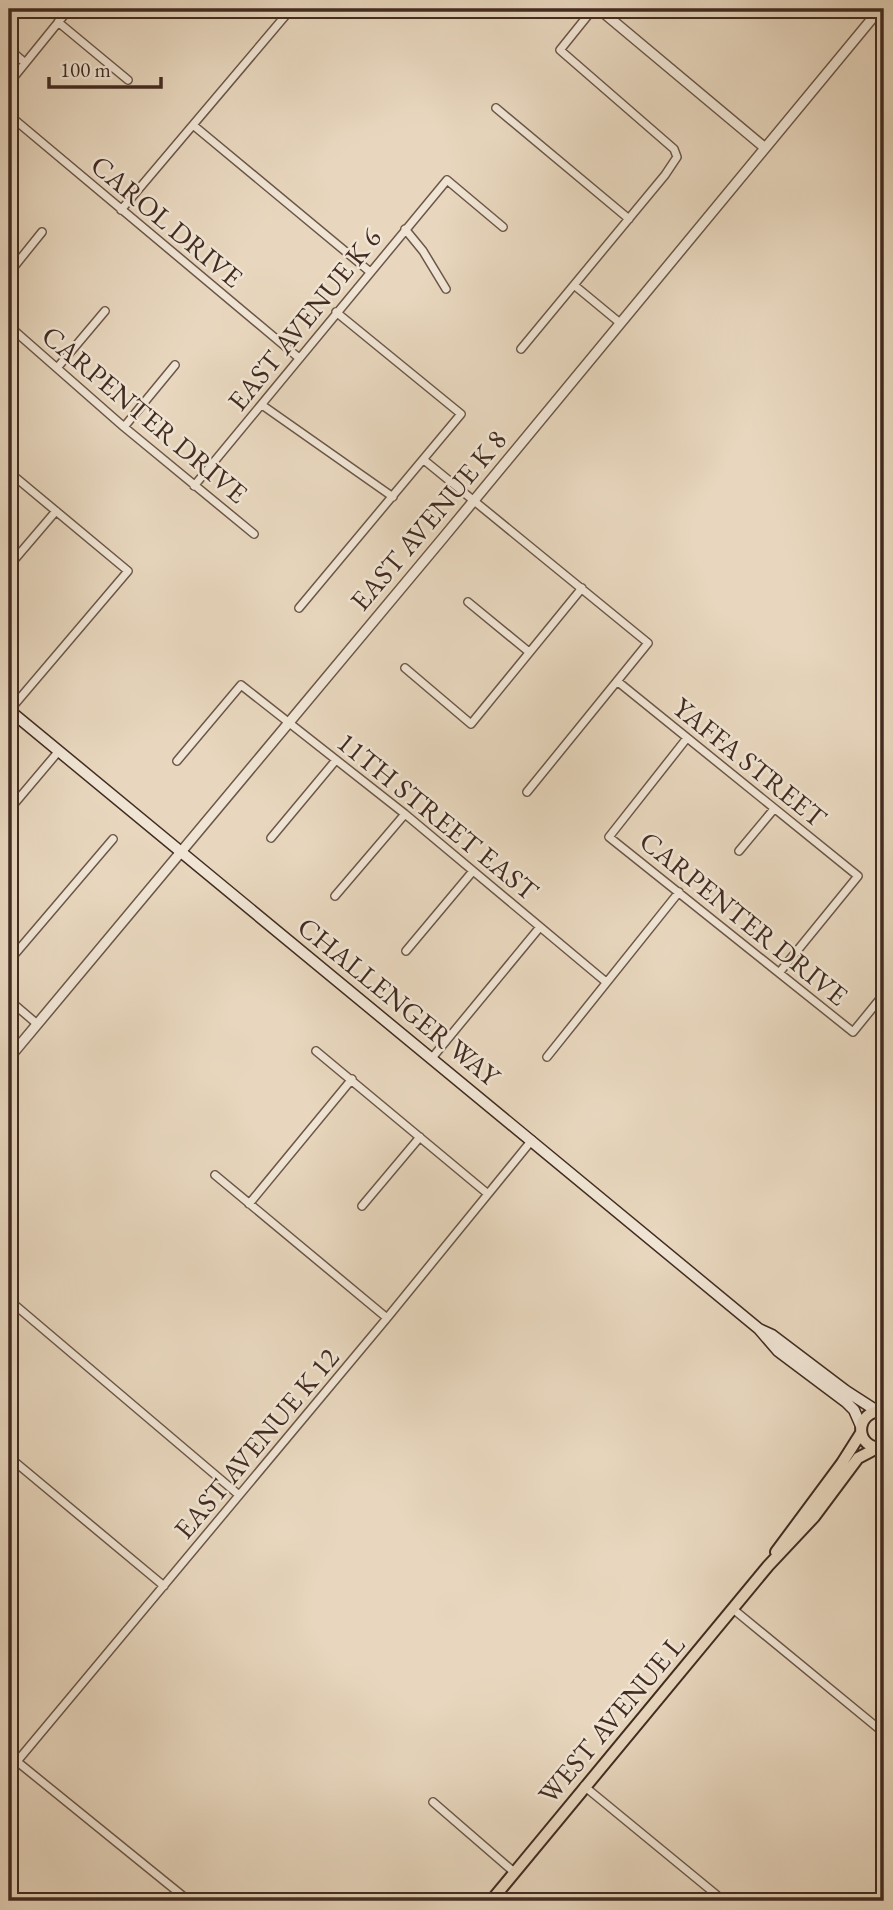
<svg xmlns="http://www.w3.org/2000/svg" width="893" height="1910" font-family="'EB Garamond',serif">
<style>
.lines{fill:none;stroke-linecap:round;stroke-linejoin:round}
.minor-casing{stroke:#6c5648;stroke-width:10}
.tertiary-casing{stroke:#6c5648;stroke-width:12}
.secondary-casing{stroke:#422b21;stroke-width:13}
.primary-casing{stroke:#422b21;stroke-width:14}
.minor{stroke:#f0e5d5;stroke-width:7}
.tertiary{stroke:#f0e5d5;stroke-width:9}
.secondary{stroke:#f0e5d5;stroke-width:10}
.primary{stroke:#e8d7be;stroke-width:10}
.labels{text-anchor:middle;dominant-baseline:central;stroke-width:5;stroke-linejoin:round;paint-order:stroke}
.street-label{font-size:28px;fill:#422b21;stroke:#f0e5d5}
</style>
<rect width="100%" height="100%" fill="#e8d7be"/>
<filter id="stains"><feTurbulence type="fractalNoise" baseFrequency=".00286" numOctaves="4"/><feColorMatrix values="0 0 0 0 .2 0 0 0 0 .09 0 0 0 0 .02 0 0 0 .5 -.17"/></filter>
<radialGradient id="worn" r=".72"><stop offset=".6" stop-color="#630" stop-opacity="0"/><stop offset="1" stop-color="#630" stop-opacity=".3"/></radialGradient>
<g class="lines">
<defs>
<path id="minor" d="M749,9l5,4 3,-4
M58,22l70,58
M9,49l15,13
M9,83l60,-74
M496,108l133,111
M9,115l290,243
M193,125l176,146
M121,210l170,-201
M405,229l18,22 23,38
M9,273l33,-41
M574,285l46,38
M9,326l115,101 130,107
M521,349l144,-174 12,-18 -3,-8 -114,-99 33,-41
M57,368l48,-57
M262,405l131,92
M124,427l51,-62
M424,460l224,183 -121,149
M9,472l119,99 -119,140
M194,486l253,-306 56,47
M9,566l47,-55
M468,602l61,50
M299,608l162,-194 -125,-102
M405,668l66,56 111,-136
M617,681l241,195 -79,97
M687,738l-78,99 244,195 31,-38
M177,761l64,-76 164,129 201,168
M9,810l49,-58
M271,838l65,-78
M739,851l35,-42
M335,896l70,-82
M406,951l67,-80
M9,961l104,-122
M9,1000l27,23
M316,1051l172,143
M547,1057l132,-165
M432,1058l108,-131
M215,1175l172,143
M249,1204l103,-125
M362,1206l58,-69
M9,1300l230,195
M9,1457l155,129
M733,1609l151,124
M9,1755l180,146
M9,1771l378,-453 145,-178
M584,1786l140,115
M433,1802l81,70"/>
<path id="tertiary" d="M599,9l165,138
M9,1058l434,-520 437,-529"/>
<path id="secondary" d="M9,710l750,619 19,22 68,51 8,8 7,16
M759,1329l13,6 74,56 31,20"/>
<path id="primary" d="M884,1411c-30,-2 -31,39 0,37
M776,1552l66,-89 19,-30
M491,1901l277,-335 46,-49 44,-59 19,-10"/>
</defs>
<!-- minor casing -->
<use href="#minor" class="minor-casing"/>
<!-- tertiary casing -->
<use href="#tertiary" class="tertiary-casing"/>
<!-- secondary casing -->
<use href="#secondary" class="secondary-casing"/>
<!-- primary casing -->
<use href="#primary" class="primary-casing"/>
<!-- minor -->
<use href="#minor" class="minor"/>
<!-- tertiary -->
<use href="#tertiary" class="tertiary"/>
<!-- secondary -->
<use href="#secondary" class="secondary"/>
<!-- primary -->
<use href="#primary" class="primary"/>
</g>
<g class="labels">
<!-- street labels -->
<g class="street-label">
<text transform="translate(167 221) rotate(40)">CAROL DRIVE</text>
<text transform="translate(304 319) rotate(-51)">EAST AVENUE K 6</text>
<text transform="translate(145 414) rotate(40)">CARPENTER DRIVE</text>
<text transform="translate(428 520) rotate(-50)">EAST AVENUE K 8</text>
<text transform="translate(750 762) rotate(39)">YAFFA STREET</text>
<text transform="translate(438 816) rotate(39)">11TH STREET EAST</text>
<text transform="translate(744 918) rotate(39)">CARPENTER DRIVE</text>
<text transform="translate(399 1001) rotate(39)">CHALLENGER WAY</text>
<text transform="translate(256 1443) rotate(-50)">EAST AVENUE K 12</text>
<text transform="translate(611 1719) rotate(-50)">WEST AVENUE L</text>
</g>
</g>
<!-- margin -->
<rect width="893" height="1910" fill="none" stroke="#e8d7be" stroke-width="35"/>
<rect x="10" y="10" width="872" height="1889" fill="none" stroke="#422b21" stroke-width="3.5"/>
<rect x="18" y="18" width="858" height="1875" fill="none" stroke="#422b21" stroke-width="2"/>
<!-- scale -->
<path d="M49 77v10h112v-10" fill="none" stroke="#422b21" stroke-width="3.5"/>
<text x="60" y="77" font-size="21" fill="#422b21" stroke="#f0e5d5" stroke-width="5" paint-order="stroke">100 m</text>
<rect width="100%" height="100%" filter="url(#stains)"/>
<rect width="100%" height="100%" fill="url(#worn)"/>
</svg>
